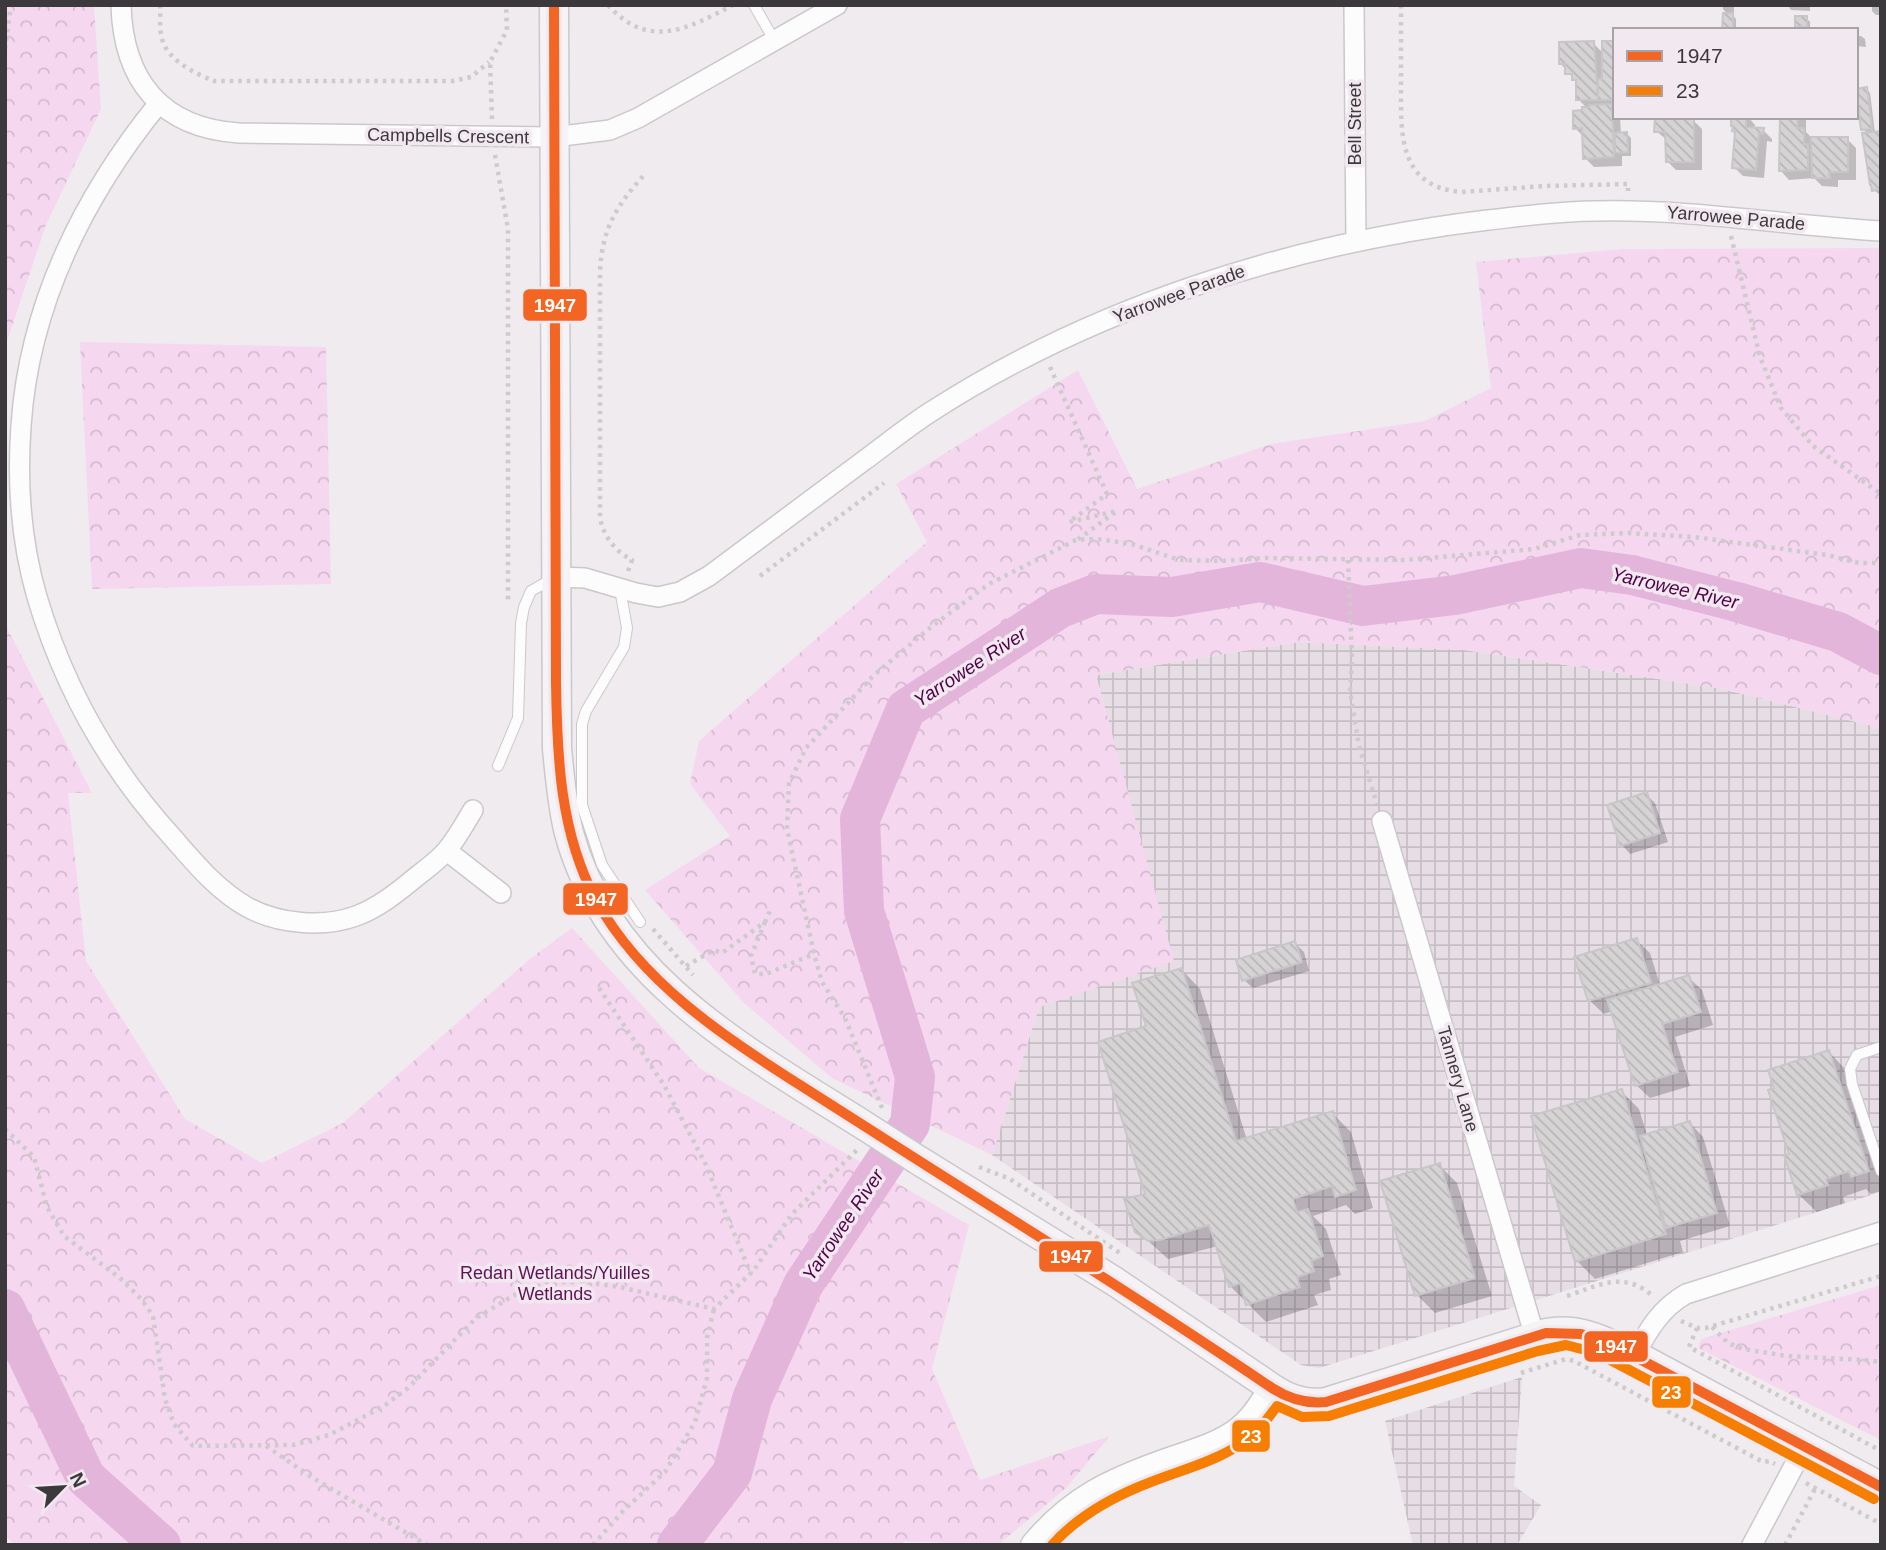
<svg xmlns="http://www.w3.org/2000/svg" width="1886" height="1550" font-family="Helvetica,sans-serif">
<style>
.industrial{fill:url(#industrial-grid)}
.park{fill:url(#park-crowns)}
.shadow{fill:#0003}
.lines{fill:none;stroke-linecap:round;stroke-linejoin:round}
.river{stroke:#e3b5db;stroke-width:40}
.building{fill:url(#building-back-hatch);stroke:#c8c6c8;stroke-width:2}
.service-casing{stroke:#cbc8ca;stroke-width:12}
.minor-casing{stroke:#cbc8ca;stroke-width:22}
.tertiary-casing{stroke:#cbc8ca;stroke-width:27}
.secondary-casing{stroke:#cbc8ca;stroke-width:31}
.path{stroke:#cdcbcc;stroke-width:4.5;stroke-dasharray:3.5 5;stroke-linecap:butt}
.service{stroke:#fdfcfc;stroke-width:10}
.minor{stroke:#fdfcfc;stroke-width:19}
.tertiary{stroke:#fdfcfc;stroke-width:24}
.secondary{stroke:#f6f3f6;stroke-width:28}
.secondary-bridge-casing{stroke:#cbc8ca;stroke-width:31;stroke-linecap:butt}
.secondary-bridge{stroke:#f6f3f6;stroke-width:28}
.bus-1-casing{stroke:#f1e9ef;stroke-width:16}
.bus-2-casing{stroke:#f1e9ef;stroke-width:16}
.bus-1{stroke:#f26522;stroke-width:10}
.bus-2{stroke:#f57e03;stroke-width:10}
.labels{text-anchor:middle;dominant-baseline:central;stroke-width:7;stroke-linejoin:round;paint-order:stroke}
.street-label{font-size:18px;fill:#3c393c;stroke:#f1e9ef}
.park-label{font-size:18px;fill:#5e1356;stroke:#f1e9ef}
.water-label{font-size:19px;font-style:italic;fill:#4f0048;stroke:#f1e9ef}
.line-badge{stroke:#f1e9ef;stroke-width:2.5}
.badge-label{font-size:19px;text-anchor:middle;font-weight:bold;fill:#fff}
</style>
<defs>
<pattern id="industrial-grid" width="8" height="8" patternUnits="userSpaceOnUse" patternTransform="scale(1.75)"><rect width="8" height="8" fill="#e7dde5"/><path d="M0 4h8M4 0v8" fill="none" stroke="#c7bec5"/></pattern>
<pattern id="park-crowns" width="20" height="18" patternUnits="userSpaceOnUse" patternTransform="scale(1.75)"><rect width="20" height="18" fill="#f5d8f0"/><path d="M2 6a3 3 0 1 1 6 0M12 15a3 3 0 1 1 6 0" fill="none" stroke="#d3bacf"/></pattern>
<pattern id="building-back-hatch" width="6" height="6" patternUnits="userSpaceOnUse" patternTransform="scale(1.75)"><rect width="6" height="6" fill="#d6d3d5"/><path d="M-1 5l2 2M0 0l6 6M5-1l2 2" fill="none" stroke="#b9b6b8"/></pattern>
</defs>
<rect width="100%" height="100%" fill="#efebee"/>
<!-- industrial -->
<path class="industrial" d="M1298,642l167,8 253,38 163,40v464l-562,176 -18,-3 -309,-210 47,-148 134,-46 -77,-286z
M1522,1377l-8,109 27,19 -24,40h-104l-28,-124z"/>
<!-- park -->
<path class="park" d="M5,5h89l7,104 -55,116 -41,122z
M1881,248v480l-163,-40 -253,-38 -167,-8 -202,33 78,286 -135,46 -47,148 -160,-77 -88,-75 -99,-113 85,-54 -40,-52 9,-43 228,-199 -31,-58 182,-114 59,119 134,-45 154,-23 66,-33 -15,-126 148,-13z
M80,342l246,5 5,237 -239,5z
M5,610l3,20 84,163h-24l18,168 99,158 77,44 81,-40 188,-165 41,-30 127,140 270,157 -37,144 48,111 130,-44 -44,52 -68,57 -93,-4 -5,4h-885l-10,-10z
M1881,1285v155l-183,-92 3,-9z"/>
<!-- shadow -->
<path class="shadow" d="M1723,5l11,1v7h-3l5,6v11l-12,-2 4,-13 -5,-6z
M1787,5h23v6l-19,-1z
M1872,5h9v10h-5l-4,-4z
M1806,18l4,4v8h-10l-3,-4z
M1856,36h5l4,3 1,8 -10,-1z
M1593,43l10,10 12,-10 -2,65 2,9h5l1,17h6l4,4v18h-9v10l-28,1 -9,-9 -1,-21 -9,-9 13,-19 -10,-10v-15l-17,-20z
M1866,89l4,4 5,40 6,-1v64l-7,-6 -6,-56 -5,-5z
M1729,117h19l7,8 -1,4 9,1 9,9v3l-5,-1 -3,37 -21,-2 -9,-9 3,-34z
M1782,117h24v15l7,7h34l9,9v32h-18v7l-16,-1 -8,-8 -25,2 -8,-9z
M1693,120l9,9v41h-26l-9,-9v-21l-11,-9z
M1646,794l9,9 13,39 -38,12 -8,-9z
M1636,940l14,13 10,32 28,-8 14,13 11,35 -38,12 15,49 -40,12 -14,-13 -23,-74 -9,3 -14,-13 -13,-43z
M1295,943l9,9 5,19 -56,17 -9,-8z
M1182,970l18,19 47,151 85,-27 19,19 22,76 -18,6 -9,-9 -33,11 13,13 15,46 -12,4 2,11 -17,5 4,10 -52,17 -36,-36 -12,-40 -50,13 -31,-28 10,-35 1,-168z
M1829,1052l18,19 34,100v20l-10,3 -5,-5 -23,8 2,6 -28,9 -19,-18 -6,-39z
M1621,1091l18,18 8,26 43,-12 13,14 27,89 -50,15 3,11 -88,27 -18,-18z
M1439,1165l18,18 35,113 -57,17 -18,-18z"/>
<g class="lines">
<!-- river -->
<path class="river" d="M5,1309l81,169 75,67
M677,1545l55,-72 20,-74 51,-114 107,-161 5,-47 -51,-166 -4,-92 46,-110 154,-101 36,-14 76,3 88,-15 103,24 92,-11 126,-27 51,7 105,27 101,30 43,23"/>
</g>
<!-- building -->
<path class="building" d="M1723,13h10v16h-11z
M1795,16h12v11h-12z
M1594,41l4,59h-22v-20h-4v-6h-7v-10h-6v-22z
M1602,41h13v59h-17v-21h4z
M1867,87l5,42 -11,1 -5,-41z
M1612,104l2,53 -31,2 -1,-31 -9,1v-18l9,-1v-3h7v-2z
M1728,117h18v10l18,1 -1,6 -4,-1 -3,37 -24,-2 3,-36 -3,-1 1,-5h-2v-7z
M1780,117h18l-1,11h7v16h4v26l-29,1z
M1655,118h39v44h-28l-1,-30h-11z
M1881,131v58l-9,2 -1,-6h-1l-8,-52z
M1627,132l1,20 -13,1v-20z
M1811,137h37v35h-19l1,6h-18z
M1647,792l13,41 -40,13 -13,-41z
M1637,938l14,45 -63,18 -14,-44z
M1295,941l7,21 -60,19 -6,-21z
M1182,968l54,173 97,-30 23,79 -21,7 -3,-11 -39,13 4,13 11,-3 15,47 -12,5 3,10 -17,6 3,10 -54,18 -6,-22 -11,4 -20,-62 -49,15 -12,1 -13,-9 -11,-33 21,-5 -47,-152 48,-16 -14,-43z
M1689,975l12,37 -39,12 16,48 -43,14 -28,-86z
M1829,1050l40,121 -18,6 -2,-6 -23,8 2,6 -31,10 -13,-40 5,-1 -21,-64 6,-2 -6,-18z
M1622,1089l44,145 -91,28 -44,-146z
M1690,1121l27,92 -51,15 -26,-92z
M1440,1163l35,115 -60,18 -35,-115z"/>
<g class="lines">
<defs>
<path id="service" d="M754,5l20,35
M620,589l7,39 -3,19 -38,64 -4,13v81l20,60 38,57
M498,766l20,-48 3,-95 3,-16 7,-16 21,-12
M1881,1047l-24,8 -7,14 2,15 29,87"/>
<path id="minor" d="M121,5c2,75 40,123 118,128l315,4 56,-7 28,-12 199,-113
M1354,5l2,237
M159,103c-75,92 -130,202 -138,323 -4,56 0,116 16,171 27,91 72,171 136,241 22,25 44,52 74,69 31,17 76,21 109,9 22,-8 42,-24 60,-39 10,-8 23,-17 31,-27 10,-12 18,-27 26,-40
M556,577l29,1 51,15 22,4 22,-5 29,-16c51,-38 102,-76 153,-114 22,-16 44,-34 67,-49 165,-107 365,-170 559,-193 36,-4 72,-9 108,-9 96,-2 189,14 285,20
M1382,821l153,516
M447,851l54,42
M1635,1355c13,-25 26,-47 51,-61l195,-62
M1752,1545l52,-98"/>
<path id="tertiary" d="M1033,1545c39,-47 79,-65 136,-85 23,-8 49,-15 69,-30 15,-11 24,-28 34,-42"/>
<path id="secondary" d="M554,5l3,744c3,28 5,57 12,84 39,145 179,219 296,293
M918,1160l196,121 158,107c17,11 33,17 54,14l220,-69c34,-6 59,8 89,22l246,132"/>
</defs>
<!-- service casing -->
<use href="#service" class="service-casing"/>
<!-- minor casing -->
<use href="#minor" class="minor-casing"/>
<!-- tertiary casing -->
<use href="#tertiary" class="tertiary-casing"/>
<!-- secondary casing -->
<use href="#secondary" class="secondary-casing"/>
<!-- path -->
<path class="path" d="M160,5c1,9 -1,20 1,29 3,25 33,39 53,47h239l18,-4 18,-15
M608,5c41,46 81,23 125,0
M1401,5c0,27 0,54 0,81 0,48 -3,101 61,106l82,-6 84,-2v7
M5,49l6,-44
M492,119l-2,-57 17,-32 -1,-25
M495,155l13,74v375
M1731,236l29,121 21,51 32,38 68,48
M1050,367l57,127 -38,28 48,-11 -40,29
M1348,560l4,100 -2,31 9,55 18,58
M628,571l4,-11c-17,-9 -28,-23 -32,-42v-246c2,-43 16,-66 45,-98
M760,576l124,-93
M765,922l-14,34 4,18h11l48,-20
M653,929l40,46
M686,966l28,-16 8,3 43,-31 5,-11
M599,988l65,97 41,78 46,111
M882,1108l-37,-90 -23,-36 -8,-28 -27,-125 2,-46 17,-35 68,-73 57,-48 58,-43 87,-44 21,-1 35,5 47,16 43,1 43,-3 140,2 129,-11 46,-14 49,-2 65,4 133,18 32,8h22
M5,1129l29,28 13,50 17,29 56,42 22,22 11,16 12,83 9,25 19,22 100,-1 36,-10 55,-29 24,-18 68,-70 47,-28 30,-8h33l34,5 94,22 40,-39 38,-56 65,-64
M979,1167l31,12 110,74
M1567,1296c33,-11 57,-26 87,1
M1681,1321l16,7h9l175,-52
M1712,1327l16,16 15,6 44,7 77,4 17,2
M1697,1328l-8,19 192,104
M1521,1373l45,-14 8,2 189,101 7,-1 5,3
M266,1446l47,32 114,67
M1806,1483l75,41
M593,1545l31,-35 41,-38 30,-50 12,-44v-40l7,-29
M1785,1545l30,-56"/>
<!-- service -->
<use href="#service" class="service"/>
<!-- minor -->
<use href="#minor" class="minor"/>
<!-- tertiary -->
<use href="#tertiary" class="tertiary"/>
<!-- secondary -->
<use href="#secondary" class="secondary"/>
<defs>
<path id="secondary-bridge" d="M865,1126l53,34"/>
</defs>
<!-- secondary-bridge casing -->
<use href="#secondary-bridge" class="secondary-bridge-casing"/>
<!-- secondary-bridge -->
<use href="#secondary-bridge" class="secondary-bridge"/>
<defs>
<path id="bus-1" d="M554,5l2,677c1,75 4,151 40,218 45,82 127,136 204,185 45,29 90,57 135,86 113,71 226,142 337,217 17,11 34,16 54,14l220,-69 35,1 32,11 268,142"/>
<path id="bus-2" d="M1052,1545c27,-30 62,-49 99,-63 54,-21 91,-25 126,-76l25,11 27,-1 209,-65 28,-6 31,8 277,146"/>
</defs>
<!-- bus-1 casing -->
<use href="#bus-1" class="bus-1-casing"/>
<!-- bus-2 casing -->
<use href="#bus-2" class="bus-2-casing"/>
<!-- bus-1 -->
<use href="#bus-1" class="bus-1"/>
<!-- bus-2 -->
<use href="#bus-2" class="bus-2"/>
</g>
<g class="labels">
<!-- street labels -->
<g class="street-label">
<text transform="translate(1355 124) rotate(-90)">Bell Street</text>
<text transform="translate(448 136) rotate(1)">Campbells Crescent</text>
<text transform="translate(1736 218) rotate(5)">Yarrowee Parade</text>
<text transform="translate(1179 294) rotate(-20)">Yarrowee Parade</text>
<text transform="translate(1458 1079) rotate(74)">Tannery Lane</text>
</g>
<!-- park labels -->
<g class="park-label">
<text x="555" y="1273">Redan Wetlands/Yuilles<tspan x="555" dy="21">Wetlands</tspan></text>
</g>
<!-- water labels -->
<g class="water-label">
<text transform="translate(1675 588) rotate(13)">Yarrowee River</text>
<text transform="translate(970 667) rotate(-33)">Yarrowee River</text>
<text transform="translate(843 1225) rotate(-56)">Yarrowee River</text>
</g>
</g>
<g class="line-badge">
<rect x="522" y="288" width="66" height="34" rx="7" fill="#f26522"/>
<rect x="562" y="882" width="67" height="34" rx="7" fill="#f26522"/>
<rect x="1038" y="1240" width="66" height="33" rx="7" fill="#f26522"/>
<rect x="1583" y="1330" width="66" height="33" rx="7" fill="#f26522"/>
<rect x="1651" y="1375" width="41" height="34" rx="7" fill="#f57e03"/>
<rect x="1231" y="1419" width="40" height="34" rx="7" fill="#f57e03"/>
</g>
<g class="badge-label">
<text x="555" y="312">1947</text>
<text x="596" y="906">1947</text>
<text x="1071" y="1263">1947</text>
<text x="1616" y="1353">1947</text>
<text x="1671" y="1399">23</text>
<text x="1251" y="1443">23</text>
</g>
<!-- border -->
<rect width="1886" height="1550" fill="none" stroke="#3c393c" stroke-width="14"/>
<!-- legend -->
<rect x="1613" y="28" width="245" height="91" fill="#f1e9ef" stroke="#a9a3a7" stroke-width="2"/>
<rect x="1627" y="51" width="35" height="10" fill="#f26522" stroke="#a9a3a7" stroke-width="2"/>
<text x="1676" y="63" font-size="21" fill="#3c393c">1947</text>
<rect x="1627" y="86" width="35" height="10" fill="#f57e03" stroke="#a9a3a7" stroke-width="2"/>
<text x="1676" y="98" font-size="21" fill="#3c393c">23</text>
<!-- north arrow -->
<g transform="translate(63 1487) rotate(65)" stroke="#f1e9ef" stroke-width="5" paint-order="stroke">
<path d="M0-5L12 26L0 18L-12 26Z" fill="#3c393c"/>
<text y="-10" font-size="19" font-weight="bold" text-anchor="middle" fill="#3c393c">N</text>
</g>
</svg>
